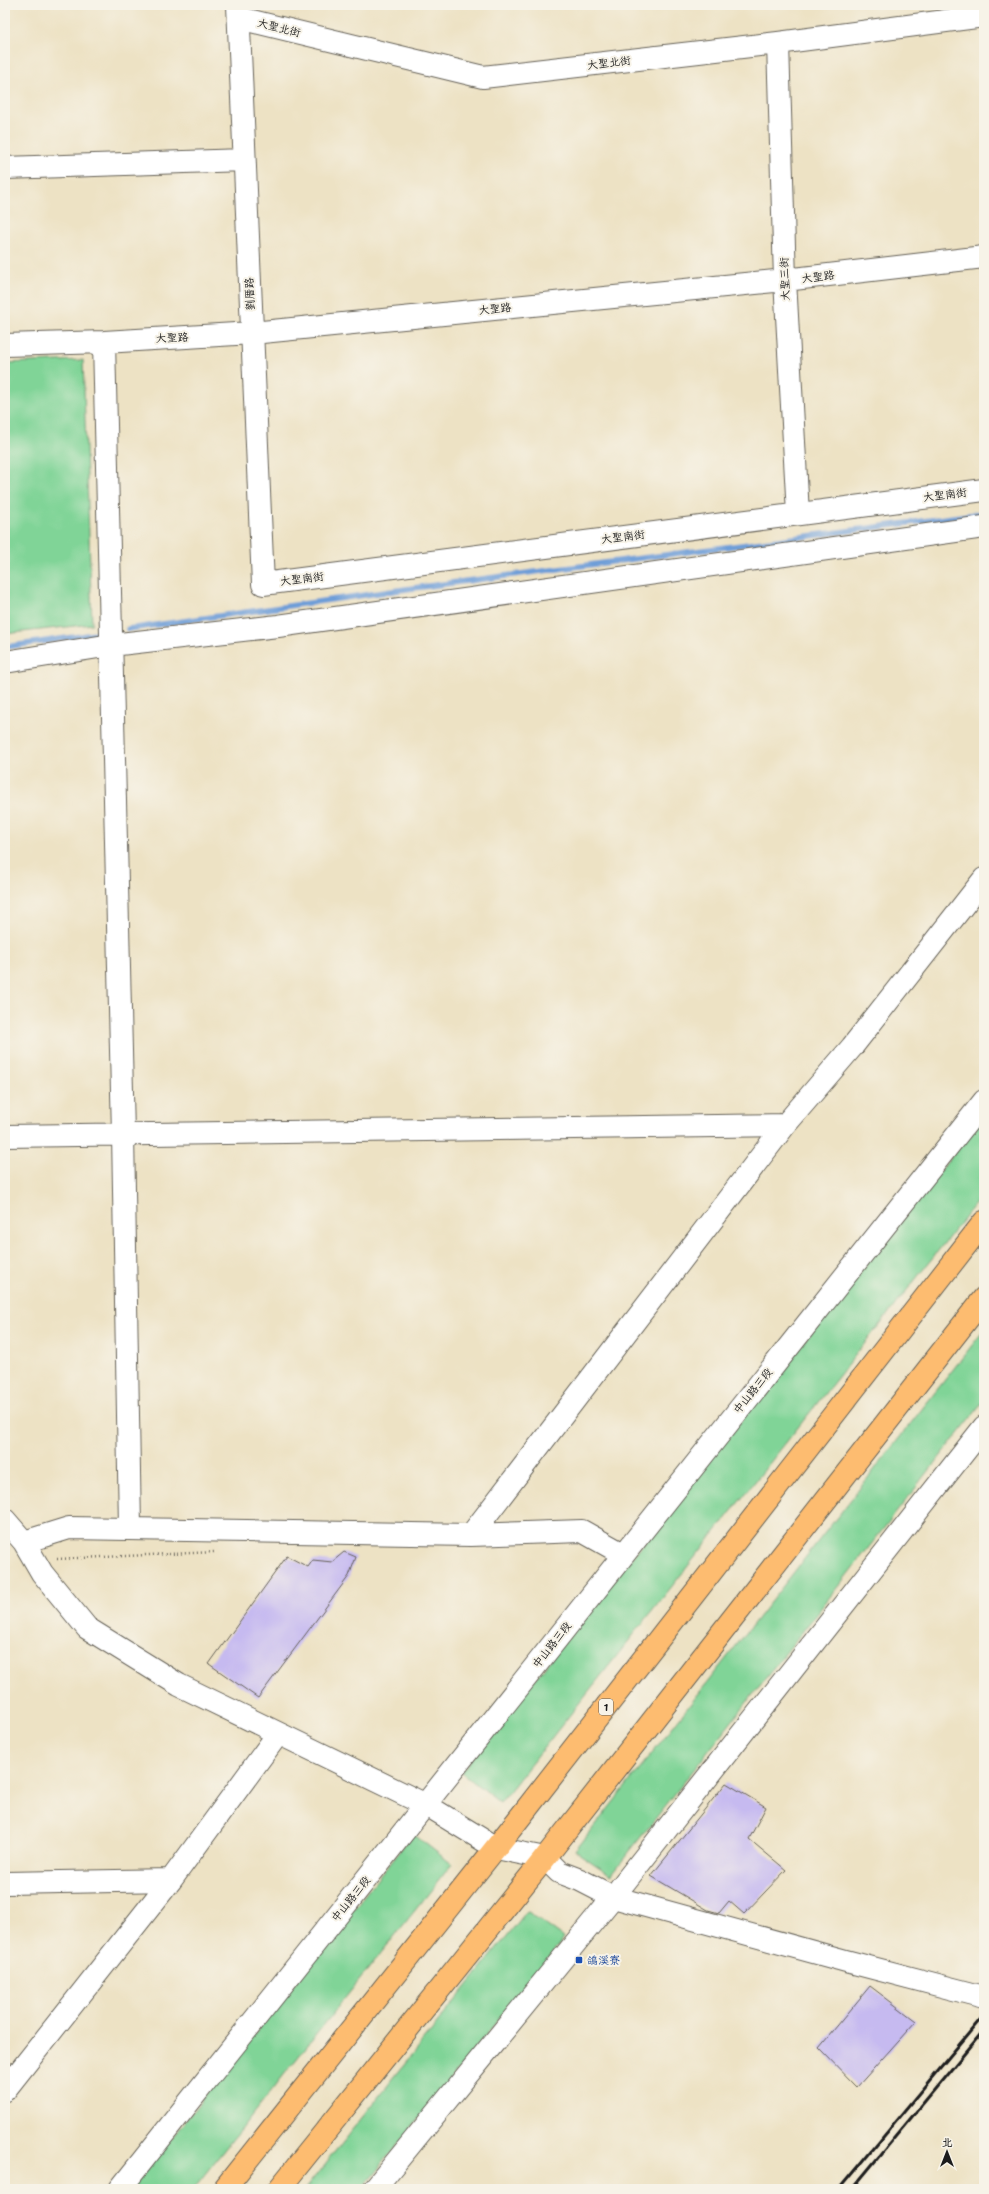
<svg xmlns="http://www.w3.org/2000/svg" width="989" height="2194" font-family="'Shantell Sans','LXGW WenKai TC',sans-serif">
<style>
.green{fill:#80d497;stroke:#4e785a}
.lines{fill:none;stroke-linecap:round;stroke-linejoin:round}
.stream{stroke:#6e9ed8;stroke-width:5.5}
.building{fill:#c6baf0}
.minor-casing{stroke:#656157;stroke-width:24}
.major-casing{stroke:#656157;stroke-width:24}
.path{stroke:#656157;stroke-width:2.5;stroke-dasharray:1 3;stroke-linecap:butt}
.minor{stroke:#fff;stroke-width:22}
.major{stroke:#fdbc70;stroke-width:22}
.rail{stroke:#1c1c1c;stroke-width:3}
.transit-dot{fill:#1a4fb4;stroke:#f7f3e8;stroke-width:1.5}
.labels{text-anchor:middle;dominant-baseline:central;stroke-width:4;stroke-linejoin:round;paint-order:stroke}
.shield{fill:#f7f3e8;stroke:#5e5c59;stroke-width:1}
.shield-label{font-size:10px;font-weight:bold;fill:#1c1c1c}
.street-label{font-size:11px;fill:#1c1c1c;stroke:#f7f3e8}
.transit-label{font-size:11px;fill:#164399;stroke:#f7f3e8;text-anchor:start}
</style>
<rect width="100%" height="100%" fill="#f7f3e8"/>
<filter id="ink" filterUnits="userSpaceOnUse"><feTurbulence type="fractalNoise" baseFrequency=".025" numOctaves="2"/><feDisplacementMap in="SourceGraphic" scale="8" xChannelSelector="R" yChannelSelector="G"/><feConvolveMatrix kernelMatrix="1 2 1 2 8 2 1 2 1" color-interpolation-filters="sRGB"/></filter>
<filter id="wash" filterUnits="userSpaceOnUse"><feTurbulence type="fractalNoise" baseFrequency=".012" numOctaves="4" result="noise"/><feDisplacementMap in="SourceGraphic" scale="16" xChannelSelector="R" yChannelSelector="G"/><feGaussianBlur stdDeviation="0.9" result="paint"/><feColorMatrix in="noise" values="0 0 0 0 0 0 0 0 0 0 0 0 0 0 0 0 0 1.4 0 .05"/><feComposite in="paint" operator="in"/></filter>
<g filter="url(#wash)">
<rect width="100%" height="100%" fill="#ede2c4"/>
<!-- green -->
<path class="green" d="M83,360l9,264 -87,10v-271z
M984,1116v77l-484,610 -39,-31z
M984,1330v71l-373,474 -36,-24z
M413,1834l39,30 -259,325h-62z
M527,1911l37,27 -202,251h-57z"/>
<g class="lines">
<!-- stream -->
<path class="stream" d="M128,629l278,-40 578,-76
M5,647l90,-13"/>
</g>
<g id="blocks">
<!-- building -->
<path class="building" d="M344,1552l12,5 -7,19 -91,122 -49,-34 78,-108 21,11 5,-7 19,2z
M726,1783l40,24 -17,32 37,31 -42,44 -15,-13 -10,12 -11,-3 -57,-34z
M870,1986l46,35 -59,66 -38,-39z"/>
</g>
</g>
<g filter="url(#ink)">
<use href="#blocks" fill-opacity="0" stroke="#656157" stroke-width="1"/>
<g class="lines">
<defs>
<path id="minor" d="M238,5l25,579 721,-94
M239,18l244,59 295,-34 206,-27
M778,43l7,237 13,234
M5,168l239,-8
M104,342l19,792 7,393
M5,345l99,-3 148,-9 533,-53 199,-23
M5,662l106,-17 167,-19 706,-99
M5,1136l780,-11
M5,1520l19,22 18,31 45,55 92,57 247,120 70,43 49,10 14,14 21,8 33,17 233,64 138,36
M471,1535l314,-410 67,-78 132,-168
M24,1542l45,-14 402,7 111,-4 41,23
M5,1883l166,-3
M5,2090l166,-210 107,-146
M120,2189l864,-1088
M374,2189l239,-292 371,-470"/>
<path id="major" d="M224,2189l293,-368 467,-599
M279,2189l266,-331 439,-560"/>
</defs>
<!-- minor casing -->
<use href="#minor" class="minor-casing"/>
<!-- major casing -->
<use href="#major" class="major-casing"/>
<!-- path -->
<path class="path" d="M57,1559l158,-7
M5,1561h7"/>
<!-- minor -->
<use href="#minor" class="minor"/>
<!-- major -->
<use href="#major" class="major"/>
<!-- rail -->
<path class="rail" d="M839,2189l145,-174
M852,2189l132,-159"/>
</g>
</g>
<!-- markers -->
<rect class="transit-dot" x="575" y="1956" width="8" height="8" rx="2"/>
<g class="labels">
<!-- shield labels -->
<rect class="shield" x="599" y="1699" width="14" height="16" rx="3"/>
<g class="shield-label">
<text x="606" y="1707">1</text>
</g>
<!-- street labels -->
<g class="street-label">
<text transform="translate(279 28) rotate(14)">大聖北街</text>
<text transform="translate(609 63) rotate(-7)">大聖北街</text>
<text transform="translate(818 277) rotate(-7)">大聖路</text>
<text transform="translate(785 279) rotate(-92)">大聖三街</text>
<text transform="translate(250 294) rotate(-93)">劉厝路</text>
<text transform="translate(495 309) rotate(-6)">大聖路</text>
<text transform="translate(172 338) rotate(-3)">大聖路</text>
<text transform="translate(945 495) rotate(-7)">大聖南街</text>
<text transform="translate(623 537) rotate(-7)">大聖南街</text>
<text transform="translate(302 579) rotate(-7)">大聖南街</text>
<text transform="translate(753 1391) rotate(-51)">中山路三段</text>
<text transform="translate(552 1645) rotate(-52)">中山路三段</text>
<text transform="translate(351 1899) rotate(-51)">中山路三段</text>
</g>
<!-- transit labels -->
<g class="transit-label">
<text x="587" y="1960">鴿溪寮</text>
</g>
</g>
<!-- margin -->
<rect width="989" height="2194" fill="none" stroke="#f7f3e8" stroke-width="20"/>
<!-- north arrow -->
<g transform="translate(947 2152)" stroke="#f7f3e8" stroke-width="3" paint-order="stroke">
<path d="M0-3L7 15L0 10L-7 15Z" fill="#1c1c1c"/>
<text y="-6" font-size="11" font-weight="bold" text-anchor="middle" fill="#1c1c1c">北</text>
</g>
</svg>
